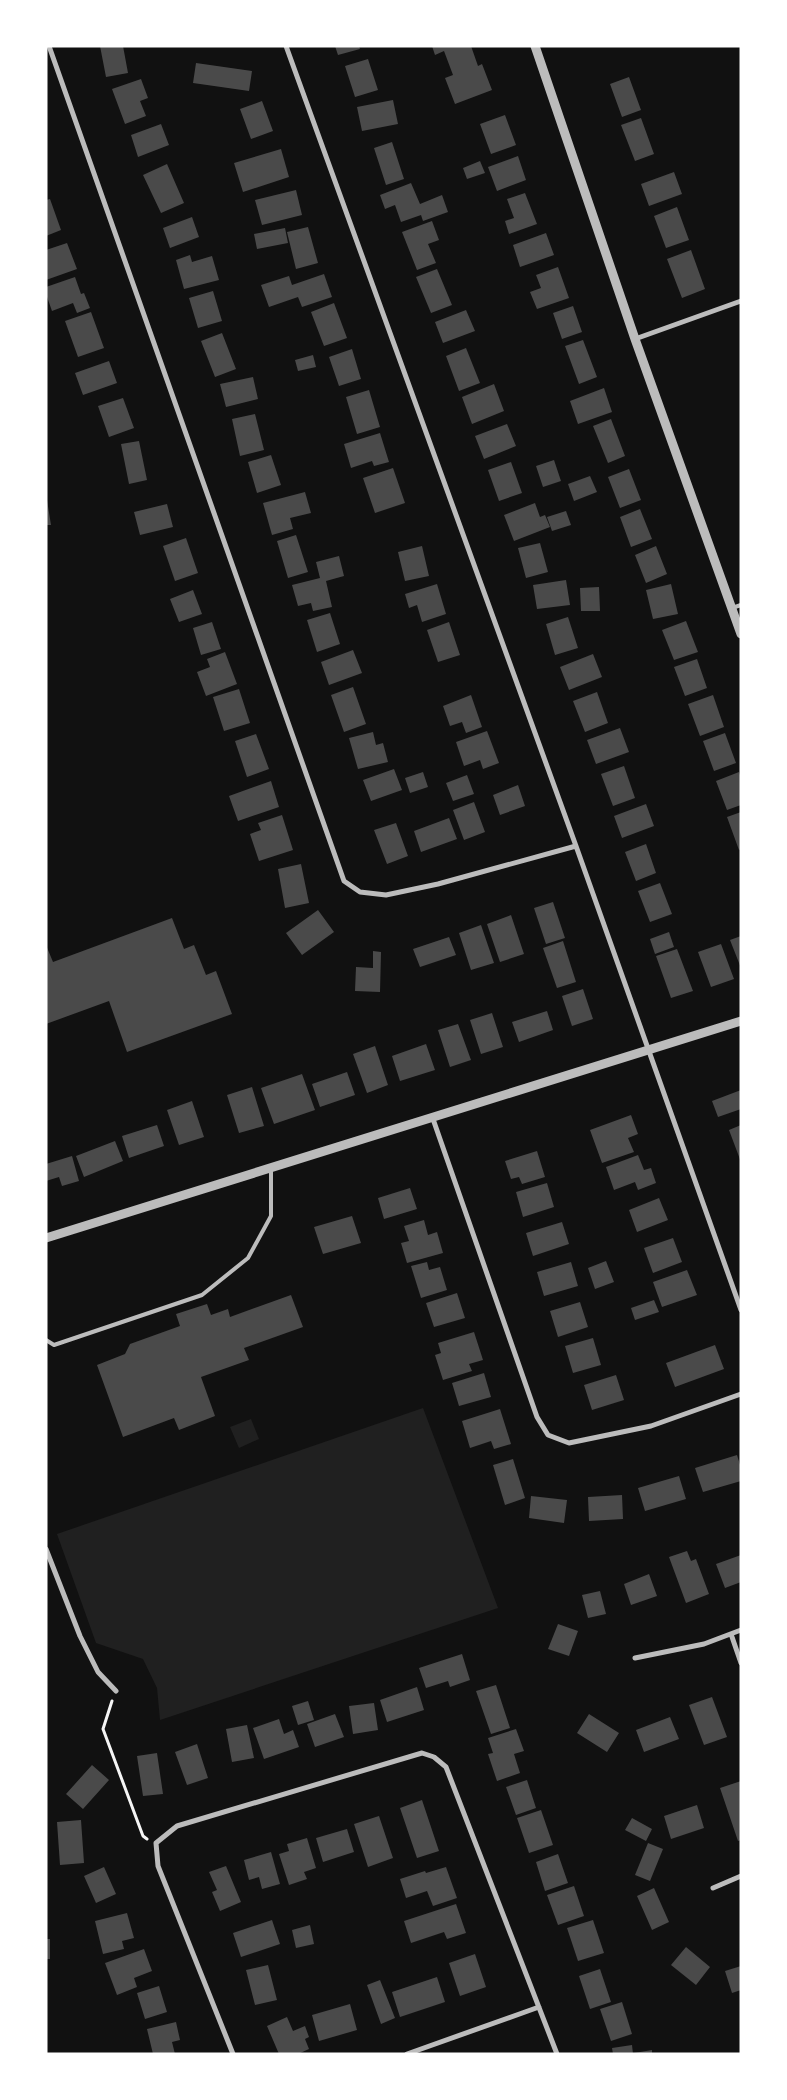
<svg xmlns="http://www.w3.org/2000/svg" width="787" height="2100" font-family="'Source Sans 3',sans-serif">
<style>
.green{fill:#202020}
.building{fill:#4a4a4a}
.lines{fill:none;stroke-linecap:round;stroke-linejoin:round}
.path{stroke:#f5f5f5;stroke-width:3}
.service{stroke:#bcbcbc;stroke-width:4}
.minor{stroke:#bcbcbc;stroke-width:5}
.tertiary{stroke:#bcbcbc;stroke-width:9}
</style>
<rect width="100%" height="100%" fill="#111"/>
<!-- green -->
<path class="green" d="M423,1408l75,200 -338,112 -3,-32 -14,-29 -47,-16 -39,-109z
M251,1419l8,20 -20,9 -9,-21z"/>
<!-- building -->
<path class="building" d="M100,46h23l5,27 -22,4z
M335,46h24l1,3 -22,6z
M432,46h39l7,20 4,-2 10,26 -37,14 -10,-26 8,-3 -9,-24 -9,4z
M368,59l10,31 -23,7 -10,-31z
M196,63l56,8 -3,20 -56,-8z
M629,77l12,33 -19,7 -12,-33z
M141,79l7,19 -8,3 6,15 -21,8 -13,-35z
M393,100l5,24 -36,7 -5,-24z
M262,101l11,30 -22,8 -11,-30z
M505,115l11,30 -25,9 -11,-30z
M641,118l13,36 -19,7 -14,-36z
M161,124l8,21 -31,12 -7,-22z
M392,142l12,37 -18,6 -12,-37z
M281,149l8,28 -46,15 -9,-29z
M518,156l8,24 -29,11 -9,-24z
M480,161l5,12 -18,6 -4,-11z
M167,164l17,39 -23,10 -18,-38z
M674,172l8,22 -33,12 -8,-22z
M411,183l9,21 22,-9 6,17 -25,9 -2,-6 -20,7 -6,-17 -10,4 -5,-14z
M296,190l6,25 -40,10 -7,-25z
M525,193l12,31 -28,10 -4,-13 9,-3 -7,-19z
M50,199l11,31 -15,6v-36z
M677,207l12,33 -23,8 -12,-32z
M192,217l7,20 -29,11 -7,-20z
M432,221l7,19 -11,4 8,19 -19,7 -15,-38z
M308,227l10,36 -22,6 -9,-37z
M285,228l3,15 -31,6 -3,-15z
M546,233l8,22 -34,12 -7,-22z
M67,243l10,26 -31,11v-30z
M691,250l14,39 -23,9 -15,-39z
M190,255l2,7 20,-6 7,24 -35,9 -8,-29z
M558,267l11,31 -32,11 -7,-17 11,-4 -5,-13z
M437,269l15,36 -21,8 -15,-36z
M324,274l8,23 -30,10 -4,-10 -29,10 -8,-22 28,-9 3,9z
M75,277l6,17 3,-1 6,15 -13,5 -4,-10 -21,8 -6,-17v-7z
M213,291l9,30 -24,7 -9,-30z
M334,303l13,35 -23,8 -13,-34z
M573,306l9,26 -20,7 -9,-26z
M466,310l9,21 -32,12 -8,-21z
M91,312l13,36 -26,9 -13,-36z
M222,333l14,36 -21,8 -14,-36z
M583,340l14,37 -18,7 -14,-38z
M466,348l14,35 -21,8 -13,-35z
M352,349l9,30 -22,7 -10,-29z
M313,355l3,12 -18,4 -3,-11z
M109,361l8,22 -34,12 -8,-22z
M253,377l5,22 -32,8 -6,-23z
M494,384l10,27 -32,13 -10,-27z
M604,388l8,24 -34,12 -8,-23z
M369,390l11,37 -23,7 -11,-37z
M123,398l11,30 -25,9 -11,-31z
M255,414l9,36 -24,6 -8,-37z
M611,419l14,37 -17,7 -15,-37z
M507,424l9,22 -32,13 -9,-23z
M380,433l9,29 -15,4 -2,-5 -21,7 -7,-24z
M139,441l8,39 -18,4 -8,-40z
M271,455l10,30 -24,8 -9,-31z
M554,460l7,21 -18,6 -7,-21z
M511,462l11,31 -23,8 -11,-31z
M393,468l12,35 -30,10 -12,-35z
M629,469l12,31 -21,8 -12,-31z
M590,476l7,16 -23,9 -6,-17z
M305,492l6,21 -21,5 3,11 -21,6 -9,-32z
M46,494l5,31h-5z
M535,503l5,14 5,-2 5,12 -36,14 -10,-26z
M167,504l6,23 -33,8 -6,-23z
M640,509l12,30 -21,8 -11,-30z
M566,511l5,14 -19,6 -5,-14z
M296,535l12,37 -20,6 -11,-37z
M186,538l12,35 -23,8 -12,-35z
M540,543l8,29 -22,6 -8,-30z
M422,546l7,30 -24,5 -7,-29z
M656,546l11,28 -21,9 -11,-28z
M339,556l5,20 -18,5 6,26 -19,4 -2,-8 -13,3 -6,-21 28,-7 -4,-16z
M566,580l4,25 -33,4 -4,-24z
M437,584l9,30 -24,8 -5,-17 -8,3 -4,-14z
M671,584l7,30 -25,5 -7,-29z
M599,587l1,24h-19l-1,-23z
M193,590l9,24 -23,8 -9,-23z
M330,613l10,31 -23,8 -10,-32z
M568,617l10,31 -23,7 -9,-31z
M686,621l12,31 -24,8 -12,-30z
M212,622l9,27 -20,6 -8,-27z
M449,622l11,33 -22,7 -11,-32z
M353,650l9,23 -33,12 -8,-23z
M225,652l12,32 -31,12 -9,-24 13,-5 -3,-8z
M593,654l9,23 -33,13 -9,-23z
M697,659l10,29 -22,8 -11,-29z
M353,687l13,37 -22,8 -13,-37z
M239,689l11,34 -26,8 -11,-34z
M597,692l11,31 -23,9 -12,-31z
M471,695l11,32 -16,6 -4,-11 -12,4 -7,-20z
M713,695l11,32 -24,9 -12,-32z
M620,728l9,24 -33,12 -9,-24z
M487,731l12,32 -16,6 -3,-9 -16,6 -8,-24z
M373,732l3,13 7,-2 5,19 -30,7 -9,-31z
M725,733l11,30 -22,8 -11,-30z
M256,734l13,35 -22,8 -12,-36z
M624,766l11,32 -22,8 -12,-32z
M394,769l8,21 -31,11 -8,-21z
M423,772l5,15 -18,6 -5,-15z
M739,772l2,6v27l-14,5 -11,-29z
M467,775l7,19 -21,7 -7,-18z
M271,781l8,26 -41,14 -9,-25z
M518,785l7,21 -25,9 -7,-20z
M474,802l11,30 -21,8 -11,-30z
M646,804l8,22 -32,12 -8,-22z
M741,812v37l-2,1 -12,-33z
M282,815l11,35 -34,11 -9,-27 11,-4 -3,-7z
M449,818l8,21 -36,13 -7,-21z
M396,823l12,33 -21,8 -13,-34z
M646,844l10,29 -20,8 -11,-29z
M301,864l8,39 -24,5 -7,-39z
M660,883l12,31 -22,8 -12,-31z
M553,902l12,36 -19,6 -12,-36z
M318,910l16,22 -32,23 -16,-22z
M511,915l13,39 -24,8 -13,-38z
M172,918l12,31 10,-4 12,30 10,-4 16,43 -105,38 -18,-51 -63,23v-79l7,17z
M481,925l13,38 -23,7 -12,-37z
M669,932l5,15 -19,7 -5,-15z
M741,936v32l-11,-28z
M449,937l7,18 -36,12 -7,-18z
M563,941l13,41 -19,6 -14,-40z
M721,944l13,35 -23,8 -13,-35z
M677,949l16,42 -22,7 -15,-42z
M373,951l8,1 -1,40 -25,-1 1,-24 17,1z
M583,989l10,30 -21,7 -10,-30z
M547,1011l6,19 -34,12 -7,-20z
M492,1013l11,34 -22,7 -11,-34z
M458,1024l13,36 -21,7 -12,-37z
M426,1044l9,26 -35,11 -8,-25z
M375,1046l13,39 -21,8 -14,-39z
M347,1072l8,23 -35,12 -8,-23z
M302,1074l13,36 -41,14 -13,-36z
M252,1087l12,39 -25,7 -12,-38z
M741,1090v19l-23,8 -6,-16z
M192,1101l12,36 -25,8 -12,-35z
M631,1115l7,19 -10,4 6,14 -32,11 -12,-33z
M157,1125l7,21 -35,12 -7,-22z
M741,1125v37l-12,-32z
M115,1141l8,20 -39,16 -8,-21z
M537,1151l8,26 -23,7 -3,-7 -8,2 -6,-18z
M638,1155l6,15 7,-2 5,15 -18,7 -3,-8 -21,8 -8,-23z
M72,1156l7,25 -17,5 -3,-9 -13,4v-17z
M547,1183l7,24 -31,10 -7,-25z
M410,1188l7,21 -33,10 -6,-21z
M659,1198l9,22 -31,12 -8,-22z
M352,1216l9,27 -38,11 -9,-27z
M424,1220l4,15 9,-3 6,21 -36,10 -6,-20 8,-2 -5,-15z
M562,1222l7,22 -36,12 -7,-23z
M673,1238l9,24 -29,11 -9,-25z
M606,1261l8,21 -19,7 -7,-21z
M427,1262l2,8 11,-3 7,23 -26,8 -10,-32z
M571,1262l7,24 -34,10 -7,-24z
M687,1270l10,25 -35,12 -9,-25z
M457,1293l8,25 -31,9 -8,-24z
M291,1295l12,32 -59,21 5,12 -48,17 14,39 -36,14 -5,-12 -51,19 -26,-72 28,-11 5,-10 50,-18 -4,-12 31,-10 4,11 17,-6 2,8z
M654,1300l5,12 -24,8 -4,-12z
M580,1302l8,25 -30,10 -8,-26z
M474,1332l9,28 -14,4 3,7 -29,9 -8,-25 6,-2 -3,-10z
M593,1338l8,27 -28,8 -8,-27z
M715,1345l9,24 -49,18 -9,-24z
M484,1373l7,24 -32,9 -7,-23z
M616,1375l8,25 -32,10 -8,-25z
M500,1409l11,35 -17,5 -3,-8 -21,7 -8,-27z
M737,1455l4,13v13l-38,11 -8,-24z
M513,1459l12,39 -20,7 -12,-40z
M679,1476l7,23 -41,12 -7,-23z
M622,1495l1,24 -34,2 -1,-24z
M531,1496l36,4 -3,23 -35,-5z
M687,1551l4,10 5,-2 13,35 -23,9 -17,-46z
M741,1555v27l-16,6 -9,-24z
M649,1574l8,22 -26,9 -7,-21z
M600,1591l6,23 -18,4 -6,-23z
M558,1624l20,7 -9,25 -21,-7z
M462,1654l8,26 -20,7 -2,-6 -22,7 -7,-20z
M496,1685l14,43 -19,6 -15,-43z
M417,1687l7,23 -37,12 -7,-22z
M712,1697l15,40 -23,8 -15,-40z
M308,1701l6,19 -16,5 -6,-19z
M374,1703l4,27 -25,4 -4,-28z
M335,1714l9,23 -29,10 -8,-23z
M589,1714l30,19 -12,19 -30,-19z
M670,1717l9,22 -35,13 -8,-22z
M279,1719l5,15 9,-4 6,17 -35,12 -11,-31z
M247,1725l7,33 -22,4 -6,-33z
M516,1729l8,22 -10,3 6,19 -23,8 -9,-27 5,-1 -5,-15z
M197,1744l11,34 -21,7 -12,-33z
M157,1753l6,41 -20,2 -6,-40z
M92,1765l17,15 -26,29 -17,-15z
M527,1780l9,28 -20,7 -10,-28z
M741,1781v59l-3,1 -18,-53z
M422,1800l17,51 -22,7 -17,-50z
M697,1805l7,23 -33,11 -7,-23z
M541,1810l12,35 -24,8 -12,-35z
M379,1816l14,42 -25,9 -14,-43z
M632,1818l20,11 -6,12 -21,-11z
M81,1820l3,43 -24,2 -3,-43z
M347,1829l7,23 -31,10 -7,-24z
M307,1838l9,30 -12,4 3,7 -18,6 -10,-31 10,-3 -2,-7z
M648,1843l15,6 -13,32 -15,-6z
M271,1852l9,32 -18,5 -3,-12 -10,3 -5,-20z
M558,1854l10,29 -23,8 -9,-29z
M226,1866l15,36 -21,9 -8,-19 5,-2 -8,-18z
M104,1867l12,27 -20,9 -12,-27z
M446,1867l11,31 -24,8 -6,-15 -21,7 -6,-19 25,-8 1,2z
M574,1886l10,30 -26,9 -11,-30z
M654,1888l15,34 -17,8 -15,-34z
M456,1904l10,29 -19,6 -3,-7 -33,11 -7,-22z
M127,1913l7,25 -12,3 2,8 -21,5 -8,-33z
M272,1920l8,24 -39,13 -8,-24z
M593,1920l11,33 -26,8 -11,-33z
M310,1925l4,19 -18,4 -4,-18z
M46,1939h4v20h-4z
M686,1947l24,20 -14,18 -25,-20z
M144,1949l8,22 -18,7 3,9 -20,8 -12,-32z
M475,1954l11,33 -26,9 -11,-33z
M268,1965l9,35 -22,5 -9,-35z
M741,1966v24l-9,3 -7,-22z
M600,1969l11,33 -21,7 -11,-33z
M437,1977l8,25 -45,15 -8,-25z
M380,1980l15,38 -14,6 -14,-39z
M159,1986l8,26 -22,7 -8,-26z
M622,2002l10,32 -21,7 -11,-32z
M350,2004l7,26 -38,11 -7,-26z
M287,2017l6,14 12,-5 4,11 -4,2 4,10 -11,5h-19l-12,-28z
M176,2022l4,18 -8,2 3,12h-22l-6,-25z
M632,2045l1,9h-20l-1,-6z
M652,2050v4h-17l-1,-1z"/>
<g class="lines">
<!-- path -->
<path class="path" d="M112,1701l-9,28 40,107 4,3"/>
<!-- service -->
<path class="service" d="M732,608l9,-3
M46,1340l8,5 148,-50 46,-37 23,-42v-48"/>
<!-- minor -->
<path class="minor" d="M49,46l295,835 16,11 26,3 52,-11 138,-38
M286,46l290,800 165,464
M635,339l106,-38
M433,1119l104,298 11,18 21,8 82,-17 90,-32
M46,1549l34,87 18,36 18,19
M731,1634l10,29
M635,1658l69,-14 37,-14
M713,1888l28,-12
M233,2054l-75,-188 -2,-23 21,-17 245,-73 12,4 12,10 111,287
M407,2054l132,-47"/>
<!-- tertiary -->
<path class="tertiary" d="M535,46l100,293 106,295
M46,1238l695,-217"/>
</g>
<!-- border -->
<rect width="787" height="2100" fill="none" stroke="#ffffff" stroke-width="95"/>
</svg>
